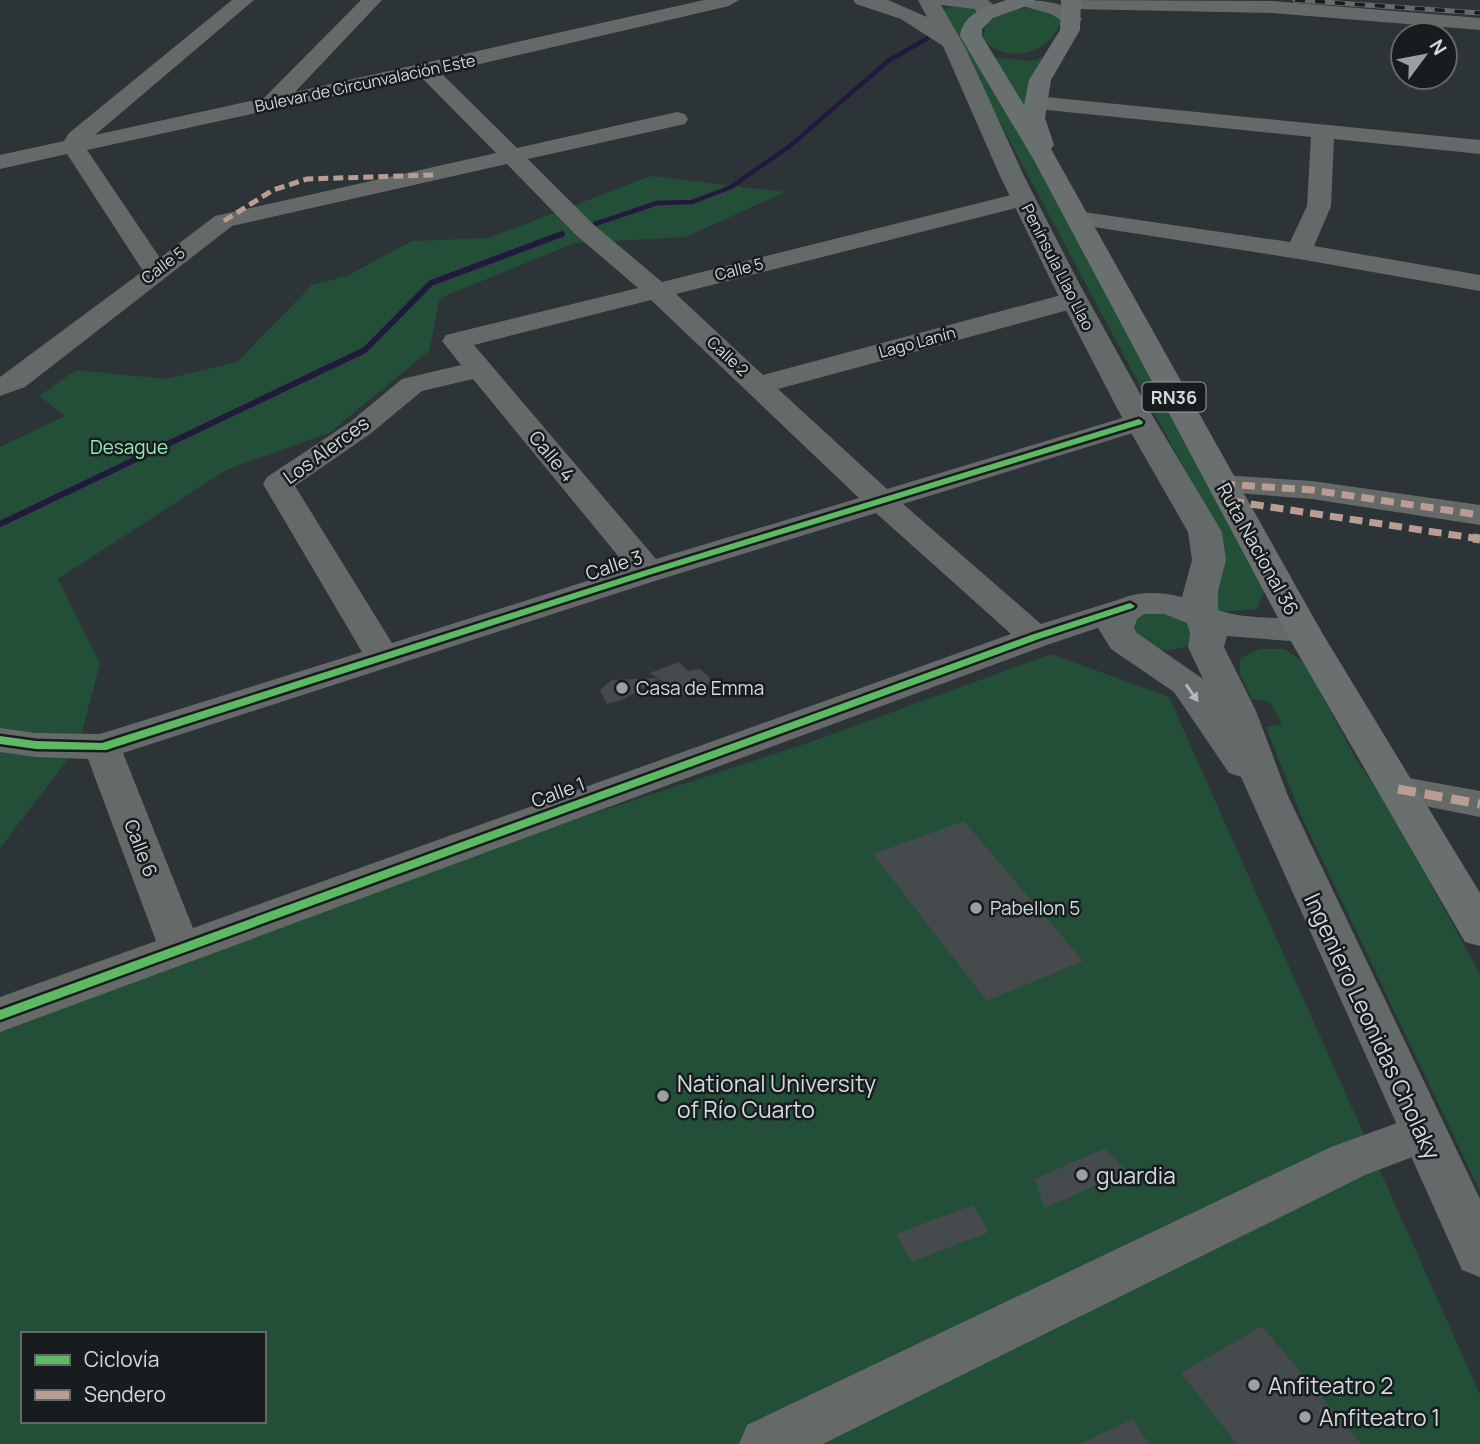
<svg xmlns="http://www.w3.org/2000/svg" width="1480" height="1444" font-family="Manrope,sans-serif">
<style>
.green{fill:#234e37;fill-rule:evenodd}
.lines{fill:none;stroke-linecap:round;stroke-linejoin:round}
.stream-far1{stroke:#23193e;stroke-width:4.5}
.stream{stroke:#23193e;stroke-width:6}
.building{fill:#454a4d}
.minor{fill:#656968;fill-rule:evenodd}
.major{fill:#64696a;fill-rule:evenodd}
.highway{fill:#69706f;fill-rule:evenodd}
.rail-casing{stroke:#686b6d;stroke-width:5}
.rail{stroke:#171c1f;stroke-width:3.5;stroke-dasharray:10;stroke-linecap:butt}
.quiet-far2{stroke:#b99d93;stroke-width:5;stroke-dasharray:10 5;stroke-linecap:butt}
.quiet-far1{stroke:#b99d93;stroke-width:7;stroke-dasharray:13 7;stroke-linecap:butt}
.quiet{stroke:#b99d93;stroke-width:9;stroke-dasharray:18 9;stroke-linecap:butt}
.cycleway-casing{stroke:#171c1f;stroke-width:5}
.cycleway{fill:#5cba63;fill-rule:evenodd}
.oneway{fill:#b2b8bb}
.poi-dot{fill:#99a0a4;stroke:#171c1f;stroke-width:2.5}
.labels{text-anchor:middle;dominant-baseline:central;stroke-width:5;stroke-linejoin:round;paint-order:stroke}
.far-street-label{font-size:16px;fill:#d3dade;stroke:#171c1f}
.shield{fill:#171c1f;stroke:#9ba1a5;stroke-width:2}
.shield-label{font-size:18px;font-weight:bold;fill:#d3dade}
.park-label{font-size:19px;fill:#98e9b7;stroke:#171c1f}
.street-label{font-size:19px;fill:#d3dade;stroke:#171c1f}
.poi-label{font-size:19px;fill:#d3dade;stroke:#171c1f;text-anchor:start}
.near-street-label{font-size:23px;fill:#d3dade;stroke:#171c1f}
.near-poi-label{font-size:23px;fill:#d3dade;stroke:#171c1f;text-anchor:start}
</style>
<rect width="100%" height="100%" fill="#2d3437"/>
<!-- green -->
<path class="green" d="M961,4l12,2 5,5 -16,15 304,560 -9,23 -39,3 -6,-91 -263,-494 -8,-17z
M1016,8l23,1 23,11c-14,34 -50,46 -79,20 -1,-20 16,-27 33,-32z
M993,57l36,4 17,-4 -21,59z
M651,176l134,16 -99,45 -111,6 -135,55 -11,53 -100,82 -103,37 -168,109 42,85 -22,82 -78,102v-401l65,-31 -26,-20 37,-26 90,9 71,-17 75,-77 35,-9 65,-35 76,-3z
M1158,609l38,17v15c-25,15 -52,13 -67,-16l9,-12z
M1260,649h24l21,14 51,96 30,43 94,172v217l-180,-378 -34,-86 16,-3 -12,-22 -18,-3 -12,-25v-16z
M1051,654l118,43 311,698v49h-1480v-422l180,-73 628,-206zM23,1334h241v87h-241z"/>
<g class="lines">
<!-- stream-far1 -->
<path class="stream-far1" d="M595,224l62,-21 35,-1 39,-15 59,-41 98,-85 40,-23
M558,236l4,-2"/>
<!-- stream -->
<path class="stream" d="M0,524l365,-174 66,-67 131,-49"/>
</g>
<!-- building -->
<path class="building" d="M679,662l9,9 12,-2 13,12 -27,16 -27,-18 -37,21 -15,4 -7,-14 12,-10 46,-2 -8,-5z
M964,821l119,140 -96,40 -114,-147z
M1105,1148l23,24 -84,36 -9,-29z
M973,1205l16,27 -77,30 -16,-28z
M1262,1326l99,118h-124l-56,-71z
M1133,1419l16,25h-70z"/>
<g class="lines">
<!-- minor -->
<path class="minor" d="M232,0h22l-159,135 169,-37 97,-98h21l-87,92 409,-92h35l-10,6 -288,67 76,75 160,-36 8,2 3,5 -3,5 -157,35 65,65 69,58 361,-90 9,2 3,5 -3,5 -356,90 87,81 302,-81 9,-2 9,2 4,6 -4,6 -305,83 109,100 242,-73 10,-3 10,3 5,6 -5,6 -246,76 138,120 89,-28 12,3 5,7 -5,7 -95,32 -1047,387v-35l156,-56 -68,-182 -52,-2 -36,-5v-24l36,5 64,1 262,-82 -99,-168 4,-7 83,-55 52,-43 59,-14 -19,-24 4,-6 192,-47 -63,-54 -68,-70 -275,62 -207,161 -25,9v-19l143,-106 -76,-117 -67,15v-14l64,-14 5,-8zM421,77l75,76 -281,63 -55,42 -73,-108zM651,300l208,198 -203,61 -182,-214zM473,379l155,189 -236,75 -97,-157 75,-52 52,-43zM876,513l135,121 -818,294 -70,-175 538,-174z
M1063,0l209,1 208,17v12l-208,-17 -201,-4 -7,-2 -3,-4z
M1036,96l444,44v14l-146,-15 -3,67 -17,40 166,29v16l-181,-32 -231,-36 -3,-5 3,-5 9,-2 213,31 17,-36 4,-69 -283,-29 -3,-5 3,-5z
M1222,475l90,6 168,24v20l-168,-26 -101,-8 -4,-7 4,-7z
M1398,776l82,15v26l-96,-19 -5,-9 5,-9z
M1422,1114l17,5 6,14 -6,14 -74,28 -542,269h-84l8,-19 584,-278z"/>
<!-- major -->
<path class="major" d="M853,0h35l39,17 -9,-17h70l10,9 -5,9h-14l-4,-9 -34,-4 25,44 58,127 56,109 69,125 73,122 4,28 -8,31v19c31,11 65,5 98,13l5,8 -5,8 -13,3 -76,-6 -3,11 32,64 32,85 192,403v78l-18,-7 -221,-493 -12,-4 -55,-81 -63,-43 -13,-21c10,-38 52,-39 84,-31l10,-37 -4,-28 -70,-122 -65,-125 -53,-109 -57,-130 -42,-27 -45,-15zM1144,614h20l23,9 3,11 -2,13 15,32 -66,-46 -3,-5 3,-9z
M1012,0c24,0 54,0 70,19l-3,4h-14l-14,-9 -36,-10z"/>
<!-- highway -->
<path class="highway" d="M1006,0h29l-3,4 -39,14 -11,11v7l42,69 5,-25 31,-50 1,-30h20l-1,30 -29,50 -6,38 9,27 -3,4 270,482 159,262v53l-15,-4 -180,-311 -250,-469 -75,-126c3,-23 27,-29 46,-36z"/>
<defs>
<path id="rail" d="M1295,0l185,13"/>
</defs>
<!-- rail casing -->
<use href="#rail" class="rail-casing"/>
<!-- rail -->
<use href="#rail" class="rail"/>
<!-- quiet-far2 -->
<path class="quiet-far2" d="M224,221l49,-31 34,-11 127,-4"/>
<!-- quiet-far1 -->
<path class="quiet-far1" d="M1222,484l90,6 168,25
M1231,501l249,38"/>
<!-- quiet -->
<path class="quiet" d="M1473,538l7,1
M1398,789l82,15"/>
<defs>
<path id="cycleway" d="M1139,419l4,3 -1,2 -490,150 -546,176 -70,-1 -36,-5v-8l36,5 66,2 544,-173z
M1130,603l5,3 -2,2 -94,31 -1039,381v-10l1031,-375z"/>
</defs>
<!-- cycleway casing -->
<use href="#cycleway" class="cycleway-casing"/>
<!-- cycleway -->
<use href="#cycleway" class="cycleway"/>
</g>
<!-- one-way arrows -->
<defs><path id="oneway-solid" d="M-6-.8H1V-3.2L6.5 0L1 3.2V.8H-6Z" transform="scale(1.75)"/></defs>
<use class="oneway" href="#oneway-solid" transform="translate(1192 693) rotate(55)"/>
<!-- markers -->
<g class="poi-dot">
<circle cx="622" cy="688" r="7"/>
<circle cx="976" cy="908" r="7"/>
<circle cx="663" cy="1096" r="7"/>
<circle cx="1082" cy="1175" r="7"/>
<circle cx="1254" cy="1385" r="7"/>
<circle cx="1305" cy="1417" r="7"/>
</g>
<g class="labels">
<!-- far-street labels -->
<g class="far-street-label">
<text transform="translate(365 83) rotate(-12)">Bulevar de Circunvalación Este</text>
<text transform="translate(163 265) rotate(-37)">Calle 5</text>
<text transform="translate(1058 267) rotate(63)">Península Llao Llao</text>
<text transform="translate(739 269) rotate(-14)">Calle 5</text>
<text transform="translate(917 342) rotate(-15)">Lago Lanín</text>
<text transform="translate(728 356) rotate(43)">Calle 2</text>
</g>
<!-- shield labels -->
<rect class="shield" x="1142.5" y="382.5" width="63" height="29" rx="5"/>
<g class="shield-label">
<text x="1174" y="397">RN36</text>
</g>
<!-- park labels -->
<g class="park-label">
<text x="129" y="447">Desague</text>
</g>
<!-- street labels -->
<g class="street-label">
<text transform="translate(326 450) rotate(-36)">Los Alerces</text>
<text transform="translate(552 456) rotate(50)">Calle 4</text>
<text transform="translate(1258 549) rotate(61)">Ruta Nacional 36</text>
<text transform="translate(614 565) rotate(-18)">Calle 3</text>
<text transform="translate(558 792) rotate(-20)">Calle 1</text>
<text transform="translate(141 848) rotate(69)">Calle 6</text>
</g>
<!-- poi labels -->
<g class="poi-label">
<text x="636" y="688">Casa de Emma</text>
<text x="990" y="908">Pabellon 5</text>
</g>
<!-- near-street labels -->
<g class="near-street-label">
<text transform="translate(1373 1026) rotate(65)">Ingeniero Leonidas Cholaky</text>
</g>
<!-- near-poi labels -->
<g class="near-poi-label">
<text x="677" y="1083">National University<tspan x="677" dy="26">of Río Cuarto</tspan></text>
<text x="1096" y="1175">guardia</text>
<text x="1268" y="1385">Anfiteatro 2</text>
<text x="1319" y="1417">Anfiteatro 1</text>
</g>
</g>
<!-- legend -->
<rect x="21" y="1332" width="245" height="91" fill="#171c1f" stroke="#62686b" stroke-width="2"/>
<rect x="35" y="1355" width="35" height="10" fill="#5cba63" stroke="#62686b" stroke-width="2"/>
<text x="84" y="1367" font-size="21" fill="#d3dade">Ciclovía</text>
<rect x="35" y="1390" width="35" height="10" fill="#b99d93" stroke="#62686b" stroke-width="2"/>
<text x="84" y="1402" font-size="21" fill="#d3dade">Sendero</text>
<!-- north arrow -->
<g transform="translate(1424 56) rotate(58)"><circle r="33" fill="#171c1f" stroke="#62686b" stroke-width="2"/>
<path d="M0-5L12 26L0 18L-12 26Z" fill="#99a0a4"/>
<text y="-10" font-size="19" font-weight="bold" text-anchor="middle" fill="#d3dade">N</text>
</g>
</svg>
